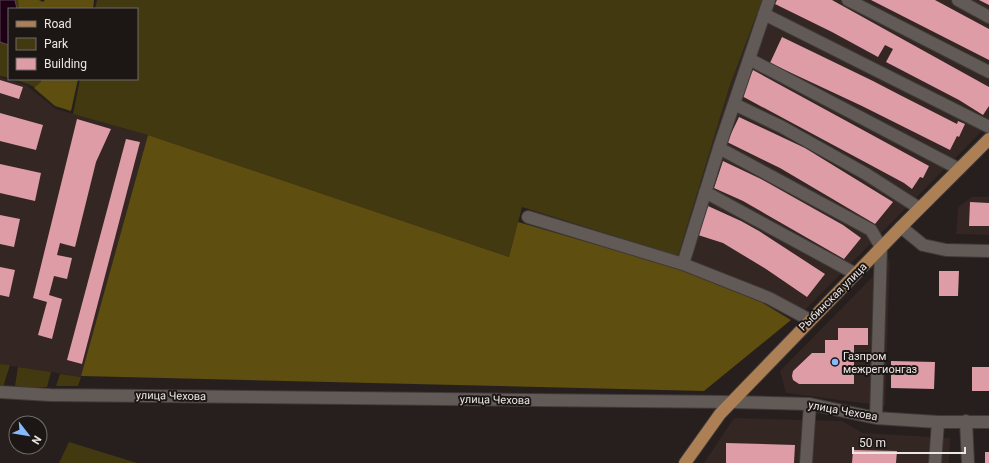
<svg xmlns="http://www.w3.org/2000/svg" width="989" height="463" font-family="Roboto,sans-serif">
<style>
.built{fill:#332623}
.green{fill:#433910}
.forest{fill:#5e4e10}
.water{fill:#1d0015;stroke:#5b4553}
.building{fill:#de9ca7}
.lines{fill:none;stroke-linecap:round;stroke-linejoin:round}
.minor-casing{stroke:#3f3a38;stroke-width:14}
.major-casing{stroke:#3f3a38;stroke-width:14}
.minor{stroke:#625a57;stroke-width:12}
.major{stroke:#ac8054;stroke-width:12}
.poi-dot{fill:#85bbfb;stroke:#1c1614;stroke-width:1.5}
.labels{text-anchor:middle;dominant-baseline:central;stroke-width:4;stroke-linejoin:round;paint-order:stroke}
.street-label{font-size:11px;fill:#ece7e5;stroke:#1c1614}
.poi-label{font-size:11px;fill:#ece7e5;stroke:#1c1614;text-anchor:start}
</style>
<rect width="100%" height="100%" fill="#261f1d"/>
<!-- built -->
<path class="built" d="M762,0h227v124l-186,188 -125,-56 51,-168z
M0,77l26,8 30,24 92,26 -67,242 -81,-13z
M972,197h17v38l-33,-1 2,-27z
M890,259l-5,147 -99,-13 -6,-22z
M734,418l108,3 21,12 87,5 -1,25h-245z"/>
<!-- green -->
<path class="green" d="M0,0h24v9h-15v69l-9,-2z
M97,0h665l-33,88 -51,168 -156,-49 -13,50 -361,-122 -75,-21 7,-35h57v-70h-42z
M12,79h31l-1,12 -14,-7z
M0,364l10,1 -7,22h-3z
M18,367l33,5 -4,15h-31l-1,-1z
M60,374l21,3 -3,9h-22z
M69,442l68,21h-78z"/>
<!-- forest -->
<path class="forest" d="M18,0h21l4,2 2,-2h49l-1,9h-74z
M41,79h37l-7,32 -16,-5 -21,-18 7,-6z
M148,135l361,122 9,-35 155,45 88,35 30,18 -87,71 -623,-15z"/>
<!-- water -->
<path class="water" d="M0,0h15l2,9h-8v36l-9,-3z"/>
<!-- building -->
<path class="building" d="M777,0h55l157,87v19l-6,9 -24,-15 -73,-38 7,-13 -8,-4 -7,12 -46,-25 -57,-28z
M871,0h64l54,29v31z
M979,0h10v5z
M782,37l91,44 25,13 59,30 1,-3 7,3 -6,13 -2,-1 -7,14 -88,-44 -92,-43z
M753,70l176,96 -6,12 -3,-1 -8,12 -8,-6 -164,-88z
M0,80l23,7 -4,12 -19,-6z
M0,113l43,12 -7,25 -36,-9z
M739,117l66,31 88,54 -18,22 -95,-56 -53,-26z
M77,119l34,10 -15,33 -21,85 -15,-4 -3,12 15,3 -5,21 -13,-3 -5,19 13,4 -10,40 -14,-4 9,-33 -14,-4z
M126,139l14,3 -58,222 -15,-4z
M723,161l38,18 82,46 18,13 -17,21 -101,-58 -29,-13z
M0,164l41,9 -6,28 -35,-8z
M970,202l19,1v23h-20z
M708,206l33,15 18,10 66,43 -18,23 -41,-28 -43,-26 -25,-8z
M0,215l20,4 -6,28 -14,-3z
M0,267l15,3 -6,27 -9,-2z
M939,271h20l-1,25h-19z
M838,328h30v17h-14v39h-55l-6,-4 -1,-4 1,-5 19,-18h13v-13h13z
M891,361l44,1 -1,27 -43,-1z
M972,367h17v24h-17z
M726,443l69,2 -1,18h-68z
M853,450l44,1 -1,12h-44z
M985,452h4v11h-4z"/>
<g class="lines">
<defs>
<path id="minor" d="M769,0l-50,148 -36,116 86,34 41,22
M848,0l141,72
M958,0l31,17
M764,14l225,113
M749,59l210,110
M734,104l48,23 84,47 53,34
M719,148l152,82 10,17 -5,171
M705,192l151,82
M528,217l155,47
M901,227l22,18 23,5 43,1
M0,392l50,3 681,7 79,2 66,14 62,4h51
M966,421l2,42
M806,463l4,-59
M935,463l3,-41"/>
<path id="major" d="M685,463l35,-49 181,-187 88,-88"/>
</defs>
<!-- minor casing -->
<use href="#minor" class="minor-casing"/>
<!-- major casing -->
<use href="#major" class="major-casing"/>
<!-- minor -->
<use href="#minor" class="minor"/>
<!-- major -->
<use href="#major" class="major"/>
</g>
<!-- markers -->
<circle class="poi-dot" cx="835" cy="362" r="4"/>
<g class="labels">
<!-- street labels -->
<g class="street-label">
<text transform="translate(833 297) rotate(-45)">Рыбинская улица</text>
<text transform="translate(171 396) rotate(1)">улица Чехова</text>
<text transform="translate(495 400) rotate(1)">улица Чехова</text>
<text transform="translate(843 411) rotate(10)">улица Чехова</text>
</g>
<!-- poi labels -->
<g class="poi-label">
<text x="843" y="356">Газпром<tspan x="843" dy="13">межрегионгаз</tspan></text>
</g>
</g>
<!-- legend -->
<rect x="8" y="8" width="130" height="72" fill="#1c1614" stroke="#6f6a68"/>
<rect x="16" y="21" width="20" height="6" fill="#ac8054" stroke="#6f6a68"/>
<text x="44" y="28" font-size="12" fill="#ece7e5">Road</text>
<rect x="16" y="38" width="20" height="12" fill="#433910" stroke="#6f6a68"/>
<text x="44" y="48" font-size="12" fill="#ece7e5">Park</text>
<rect x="16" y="58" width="20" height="12" fill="#de9ca7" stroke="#6f6a68"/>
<text x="44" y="68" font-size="12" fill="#ece7e5">Building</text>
<!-- north arrow -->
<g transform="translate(28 435) rotate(121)"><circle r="19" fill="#1c1614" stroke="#6f6a68"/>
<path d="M0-3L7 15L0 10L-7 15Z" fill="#85bbfb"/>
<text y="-6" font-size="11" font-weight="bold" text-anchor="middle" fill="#ece7e5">N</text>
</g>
<!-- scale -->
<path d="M853 447v6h112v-6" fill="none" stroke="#ece7e5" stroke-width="2"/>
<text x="859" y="447" font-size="12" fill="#ece7e5" stroke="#1c1614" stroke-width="3" paint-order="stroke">50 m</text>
</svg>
